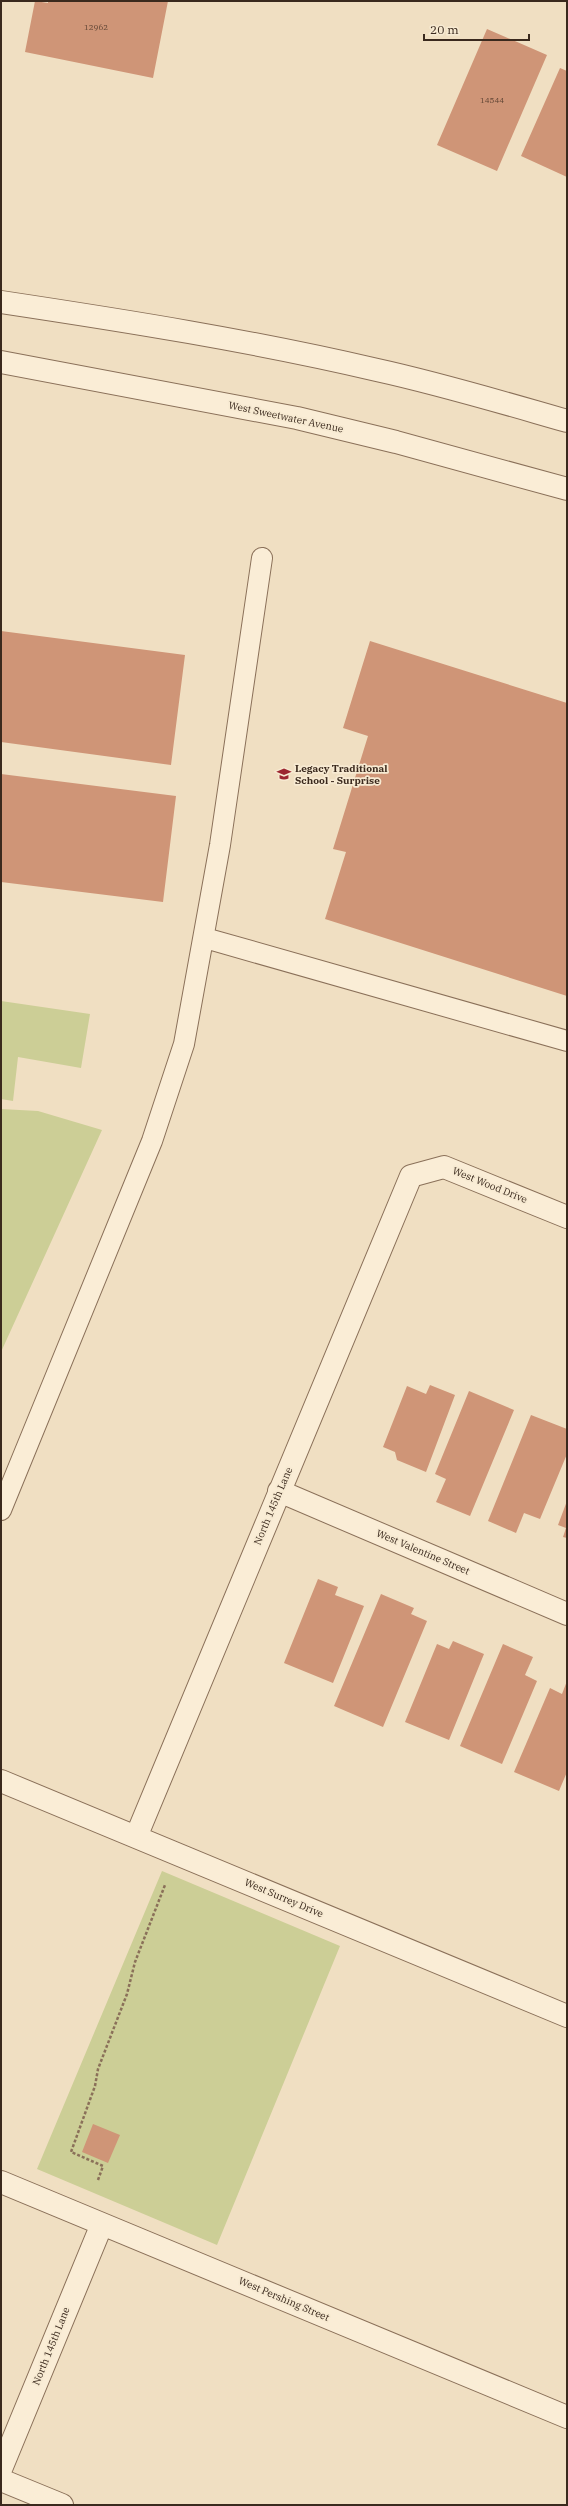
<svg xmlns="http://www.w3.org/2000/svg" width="568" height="2506" font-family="'IBM Plex Serif',serif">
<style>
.green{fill:#ccce96}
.building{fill:#cf9577}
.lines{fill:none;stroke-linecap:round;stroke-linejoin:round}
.service-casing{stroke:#8a7059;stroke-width:22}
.minor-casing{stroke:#8a7059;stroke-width:24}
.tertiary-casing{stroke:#8a7059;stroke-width:24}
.path{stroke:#8a7059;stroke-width:2.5;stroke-dasharray:3 2;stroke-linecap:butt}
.service{stroke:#faedd6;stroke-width:20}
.minor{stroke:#faedd6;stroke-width:22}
.tertiary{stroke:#faedd6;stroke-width:22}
.labels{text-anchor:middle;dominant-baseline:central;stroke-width:3.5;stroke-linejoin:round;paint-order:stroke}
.number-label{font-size:8px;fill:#5f4434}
.street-label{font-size:10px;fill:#3a291d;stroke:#f7ead2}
.poi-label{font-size:10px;font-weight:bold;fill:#3a291d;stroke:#f7ead2;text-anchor:start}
</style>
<rect width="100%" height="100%" fill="#f0dfc2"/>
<!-- green -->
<path class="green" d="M1,1001l89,13 -9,54 -63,-11 -5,44 -12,-2z
M1,1109l37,2 64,19 -101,222z
M162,1871l178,75 -123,299 -180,-76z"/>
<!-- building -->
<path class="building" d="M35,1l13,2v-2h120l-15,77 -128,-26z
M487,29l60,26 -50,116 -60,-26z
M560,68l7,3v106l-46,-21z
M1,631l184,24 -14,110 -170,-23z
M370,641l197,62v293l-242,-77 21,-67 -13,-3 35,-113 -25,-8z
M1,774l175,22 -13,106 -162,-20z
M430,1385l25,10 -29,77 -29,-12 -2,-8 -12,-5 24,-61 19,8z
M469,1391l45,19 -44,106 -34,-14 10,-23 -11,-5z
M531,1415l36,14v25l-27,65 -16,-6 -8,20 -28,-12z
M567,1501v37l-4,-1 3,-9 -8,-3z
M318,1579l20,8 -3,8 29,11 -31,77 -49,-20z
M381,1594l33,14 -3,6 16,7 -44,106 -49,-21z
M453,1641l31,13 -35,86 -44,-18 32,-78 12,5z
M503,1644l30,13 -8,18 12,6 -35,83 -42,-18z
M567,1681v91l-8,19 -45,-19 36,-84 12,6z
M93,2124l27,11 -12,28 -26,-11z"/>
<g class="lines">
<defs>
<path id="service" d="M205,938l362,103
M1,1510l151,-369 32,-97 36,-199 42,-287"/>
<path id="minor" d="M279,1491l288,123
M1,1781l566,235
M136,1837l275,-661 33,-9 123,50
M1,2182l566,235
M1,2469l101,-245
M1,2480l61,25"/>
<path id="tertiary" d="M1,302c126,19 252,39 376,68 64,14 127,33 190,51
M1,362l296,56 99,24 171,47"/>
</defs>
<!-- service casing -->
<use href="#service" class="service-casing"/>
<!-- minor casing -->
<use href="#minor" class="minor-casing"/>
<!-- tertiary casing -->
<use href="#tertiary" class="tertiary-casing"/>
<!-- path -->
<path class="path" d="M98,2180l5,-14 -32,-14 24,-66 3,-17 29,-75 8,-32 30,-77"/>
<!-- service -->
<use href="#service" class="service"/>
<!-- minor -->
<use href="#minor" class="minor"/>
<!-- tertiary -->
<use href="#tertiary" class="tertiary"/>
</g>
<!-- icons -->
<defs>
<symbol id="school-bare" viewBox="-9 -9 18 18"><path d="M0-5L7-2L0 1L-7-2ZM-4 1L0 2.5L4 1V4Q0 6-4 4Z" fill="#9c2630" stroke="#f7ead2" stroke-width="2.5" paint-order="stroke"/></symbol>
</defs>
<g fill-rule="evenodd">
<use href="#school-bare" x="274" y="764" width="20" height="20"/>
</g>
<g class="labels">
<!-- number labels -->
<g class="number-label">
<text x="96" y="27">12962</text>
<text x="492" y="100">14544</text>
</g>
<!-- street labels -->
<g class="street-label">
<text transform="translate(286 417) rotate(12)">West Sweetwater Avenue</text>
<text transform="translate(490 1185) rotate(22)">West Wood Drive</text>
<text transform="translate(273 1506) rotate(-67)">North 145th Lane</text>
<text transform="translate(423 1552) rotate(23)">West Valentine Street</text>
<text transform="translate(284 1898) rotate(23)">West Surrey Drive</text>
<text transform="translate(284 2299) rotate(23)">West Pershing Street</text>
<text transform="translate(51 2346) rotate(-68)">North 145th Lane</text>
</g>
<!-- poi labels -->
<g class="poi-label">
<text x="295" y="768">Legacy Traditional<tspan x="295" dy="12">School - Surprise</tspan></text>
</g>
</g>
<!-- border -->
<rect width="568" height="2506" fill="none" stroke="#3a291d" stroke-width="4"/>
<!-- scale -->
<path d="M424 34v6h105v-6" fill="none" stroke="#3a291d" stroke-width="2"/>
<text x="430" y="34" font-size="12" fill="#3a291d" stroke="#f7ead2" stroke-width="3" paint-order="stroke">20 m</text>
</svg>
